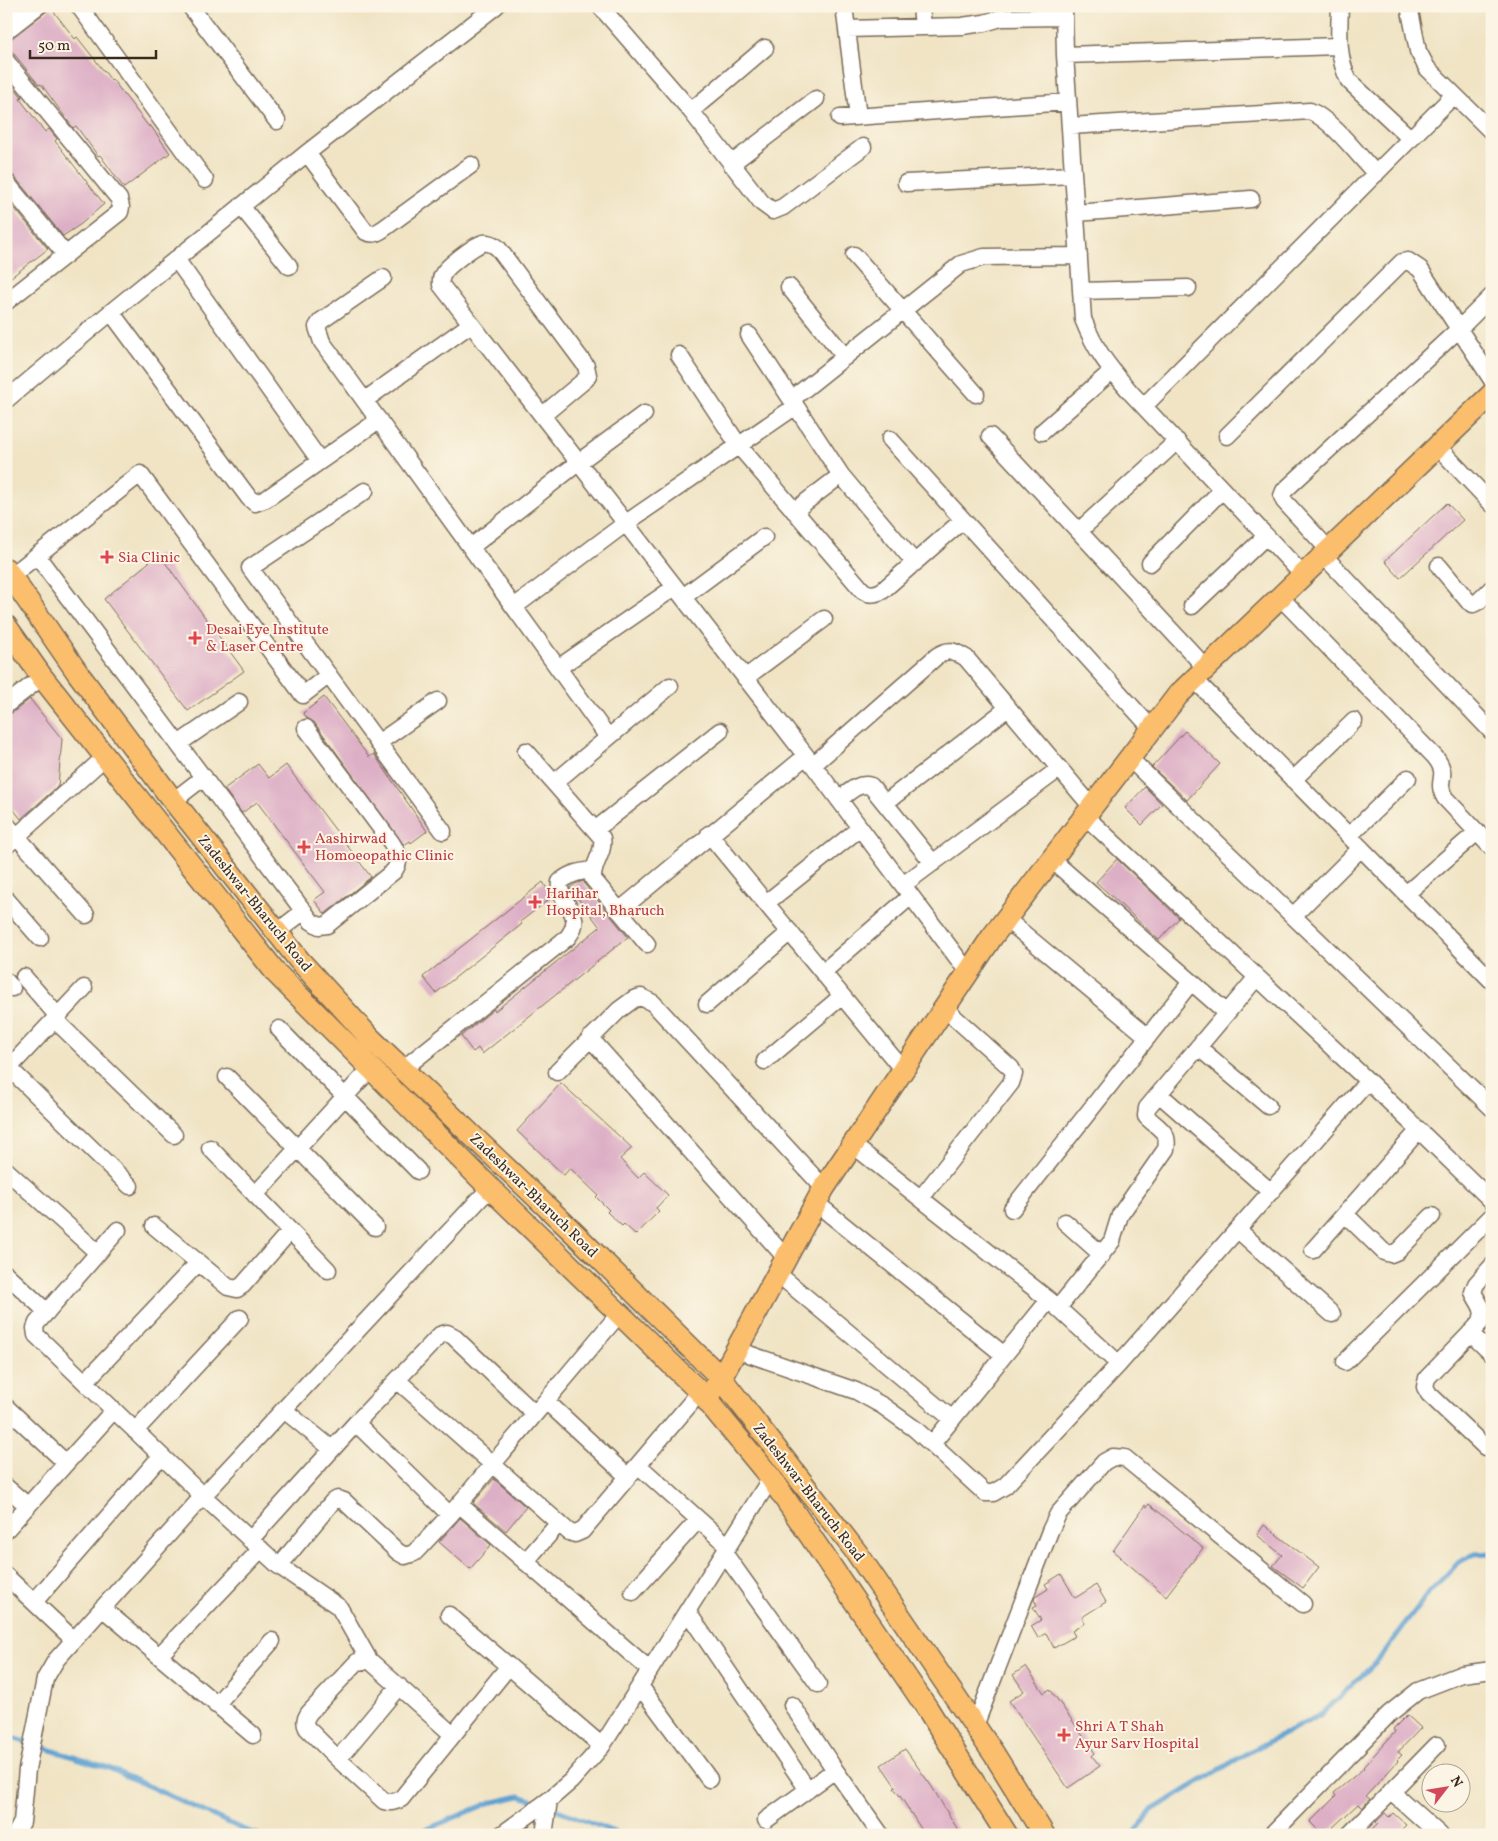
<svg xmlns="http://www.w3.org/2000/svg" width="1498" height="1841" font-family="Vollkorn,serif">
	<rect width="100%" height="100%" fill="#fcf5e5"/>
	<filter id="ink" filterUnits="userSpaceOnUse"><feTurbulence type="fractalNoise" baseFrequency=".02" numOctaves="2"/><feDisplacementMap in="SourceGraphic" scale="10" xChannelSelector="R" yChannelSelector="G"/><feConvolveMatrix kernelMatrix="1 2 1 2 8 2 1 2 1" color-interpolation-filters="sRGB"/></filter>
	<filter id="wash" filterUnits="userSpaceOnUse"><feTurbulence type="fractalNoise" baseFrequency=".0096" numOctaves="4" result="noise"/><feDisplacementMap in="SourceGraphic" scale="20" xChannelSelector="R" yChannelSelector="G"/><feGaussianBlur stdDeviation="1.12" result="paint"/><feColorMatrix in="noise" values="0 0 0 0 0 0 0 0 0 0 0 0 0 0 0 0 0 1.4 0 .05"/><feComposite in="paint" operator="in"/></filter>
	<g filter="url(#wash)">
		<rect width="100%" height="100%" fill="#f0e4c5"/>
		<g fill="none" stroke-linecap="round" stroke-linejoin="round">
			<!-- stream -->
			<path stroke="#5ea1d2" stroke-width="5" d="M6,1736L109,1768L242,1829L260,1835
				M550,1807L622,1835
				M413,1835L489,1803L520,1796L540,1803
				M1133,1835L1152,1810L1249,1752L1322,1714L1379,1659L1430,1591L1459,1562L1475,1554L1492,1553"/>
		</g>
		<g id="blocks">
			<!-- building -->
			<path fill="#ddafc6" d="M51,8L75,39L77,37L111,80L112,79L149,127L150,125L170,153L124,188L100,155L98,156L76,126L73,128L41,84L39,85L6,44V42Z
				M6,77L22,97L20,99L45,132L49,129L57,139L55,141L104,204L81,224L63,236L14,176L6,172Z
				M6,198L48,249L6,281Z
				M1447,503L1463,520L1400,578L1385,561Z
				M159,554L244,671L188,711L104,599Z
				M324,697L369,757L374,754L427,831L411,843L410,841L404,845L314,722L307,718L303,713Z
				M30,699L62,739L58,786L21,819L6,800V715L12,713Z
				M1185,731L1220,764L1187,800L1152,767Z
				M258,764L269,778L286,765L371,877L325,914L314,900L325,892L257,802L242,813L224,789Z
				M1145,787L1162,804L1142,825L1125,808Z
				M1117,859L1179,918L1159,940L1096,882Z
				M584,881L585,885L628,937L482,1054L478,1048L473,1052L461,1036L494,1009L495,1011L600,927L570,888L575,884Z
				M543,882L552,897L520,922L522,924L436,993L423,977Z
				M561,1083L632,1148L620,1159L638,1178L644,1172L668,1195L656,1208L659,1211L636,1235L624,1224L622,1226L607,1212L609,1210L596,1197L598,1195L570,1168L564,1175L517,1131Z
				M494,1479L526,1507L506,1531L473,1503Z
				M1149,1504L1203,1548L1166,1596L1113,1551L1145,1505L1147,1507Z
				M460,1518L491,1545L470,1569L439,1542Z
				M1264,1525L1319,1567L1303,1588L1273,1566L1282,1555L1257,1535Z
				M1061,1574L1075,1598L1096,1585L1106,1602L1082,1617L1085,1623L1072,1631L1075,1636L1054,1648L1046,1633L1038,1638L1031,1626L1041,1620L1033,1607L1037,1605L1034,1600L1035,1597L1048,1589L1045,1584Z
				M1026,1666L1044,1693L1050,1689L1095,1753L1092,1756L1100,1766L1068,1788L1009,1701L1024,1691L1013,1675Z
				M1407,1715L1421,1728L1398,1752L1402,1755L1397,1760L1398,1761L1366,1796L1370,1799L1362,1808L1358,1804L1330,1830L1328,1829L1323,1835L1310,1822L1336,1796L1334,1793L1364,1768L1363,1767L1395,1732L1393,1729Z
				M905,1749L932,1787L961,1835H925L902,1799L894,1788L896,1787L881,1765Z
				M1385,1813L1389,1817L1393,1813L1406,1825L1396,1835H1367L1378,1824L1376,1822Z"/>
		</g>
	</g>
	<g filter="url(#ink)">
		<use href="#blocks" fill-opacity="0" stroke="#7a6b58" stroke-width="1"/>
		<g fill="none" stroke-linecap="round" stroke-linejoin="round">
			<defs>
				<path id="minor" d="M9,6L20,20
					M79,6L205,180
					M190,6L277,121
					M600,6L691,111L762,203L773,211L783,207L863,147
					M844,6L858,117
					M921,6L923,27
					M1064,6L1065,55L1083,319C1096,352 1109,367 1132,394L1303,575
					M1340,6C1339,33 1337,57 1349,81L1411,139
					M1409,6L1418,51L1427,68L1492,132
					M847,29L962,26L984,23L1001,18L1064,17
					M6,31L38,6
					M1065,55L1338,46
					M6,61L119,199L121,207L120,212L6,302
					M691,111L765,48
					M840,118L1068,102
					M1070,126L1310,111C1332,120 1359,156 1376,174
					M307,153L366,232C373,235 377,233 383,229L471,165
					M731,164L816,99
					M6,182L66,255
					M906,183L1073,175
					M241,206L289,266
					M1076,213L1251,199
					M854,255L976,394
					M176,259L320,461
					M383,278L321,321L317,327L322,342L608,737
					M789,287L845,357
					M1081,291L1188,288
					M111,312L249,498L255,503L266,499L379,420
					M749,335L841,475L915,563
					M679,355L739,446L863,591C870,595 875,594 882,591L963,520
					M792,399L961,264L984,257L1079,256
					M6,400L111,312L307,153L496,6
					M365,400L471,324
					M1144,406L1454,95
					M543,415L586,379L588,375L586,366L498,248C493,244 489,242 483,243C475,245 447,266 443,274C440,278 441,280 441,285L813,765L968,972
					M1042,432L1112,371
					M990,436L1206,668
					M1227,436L1402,262L1408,261L1420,269L1492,380
					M890,439L1152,729
					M1438,447L1492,504
					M365,491L250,568L443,831
					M794,511L841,475
					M1079,531L1177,441
					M471,547L579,462L644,414
					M1329,550L1284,501L1282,496L1284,491L1459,329L1492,296
					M37,556L311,921L319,926L327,925L394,871C402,859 398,853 391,842L306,728
					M1324,556L1492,732
					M1150,563L1222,490
					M1439,566L1468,601L1473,604L1479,601L1492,588
					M11,576L140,474L303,695L329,675
					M683,597L764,537
					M1280,597L1435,757C1451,777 1434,779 1445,798L1492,848
					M1192,606L1266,536
					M514,607L626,523L796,406
					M558,668L675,587
					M745,678L824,619
					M1194,679L1492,981
					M6,705L42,677
					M378,743L438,701
					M178,744L239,702
					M526,751L602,838C605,853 592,863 593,879L647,944
					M1129,758L1492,1108
					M813,765L937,656C950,648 954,651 966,658L1092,807
					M1293,780L1354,721
					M554,783L670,686
					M839,800C849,792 858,782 871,786L933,863
					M173,801L204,777
					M885,803L1008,708
					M1085,816L1368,1081L1492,1201
					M6,824L86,915
					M595,830L720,731
					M709,834L903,1070
					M1349,836L1408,778
					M6,846L104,758
					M1051,859L1227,1013
					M903,885L1059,769
					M1406,894L1477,832
					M6,899L40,938
					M766,903L860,828
					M619,911L806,756
					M1293,916L1361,848
					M1006,919L1148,1037
					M277,932L304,911
					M823,972L911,896
					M24,977L56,1014L55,1020L174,1135
					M6,981L12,988
					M707,1004L790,932
					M279,1029L418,1171
					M590,1038L786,1258
					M1198,1047L1268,1106
					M765,1061L842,996
					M9,1068L130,1186
					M403,1069L568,937C587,912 557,905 560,882C570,873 579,872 592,870
					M6,1071L84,988
					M557,1072L619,1010L634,999L641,997L653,1003L824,1188
					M227,1077L375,1227
					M1159,1094L1271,1192
					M853,1145L1049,1300L1119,1364
					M210,1148L328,1270
					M6,1170L98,1253
					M255,1195L371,1068
					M921,1198L1011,1083L1014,1074L1011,1068L944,1008
					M816,1203L1004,1355
					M1012,1209L1191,982
					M1345,1214L1384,1252L1391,1254L1398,1251L1432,1216
					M1065,1222L1102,1255
					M154,1226L228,1287L237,1289L243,1285L290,1231
					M118,1230L37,1323L35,1328L36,1335L203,1496L279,1566L339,1607L369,1660
					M1238,1230L1332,1314
					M1313,1250L1419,1130
					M6,1274L47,1312
					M778,1274L952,1419
					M1058,1308L1112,1241L1120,1215L1166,1149C1170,1131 1157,1128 1146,1116L1147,1108L1257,977
					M1470,1333L1492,1354
					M737,1350L856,1391L883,1406L915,1429L985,1493H993L1005,1486L1119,1364L1368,1081
					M1345,1362L1492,1216
					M397,1380L569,1532L575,1534L582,1531L700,1392
					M85,1382L198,1263
					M546,1401L628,1477
					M6,1407L66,1463
					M284,1410L332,1449
					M356,1423L450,1515
					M135,1431L240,1318
					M932,1444L1049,1300
					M1485,1447L1429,1394L1425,1387L1427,1378L1480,1323C1487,1309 1478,1304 1473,1292L1476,1284L1492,1266
					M638,1465L728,1546
					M6,1487L28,1506
					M459,1504L650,1670
					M6,1530L114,1410
					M250,1540L356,1423L440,1335L447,1333L453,1336L535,1414
					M724,1553L818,1684
					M525,1562L559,1523
					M279,1566L333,1501L338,1499L344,1501L398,1552L405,1556L414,1553L419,1548L450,1515L619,1314
					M6,1576L74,1640
					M633,1592L698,1520
					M34,1602L161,1456
					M102,1608L253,1735
					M687,1611L808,1790
					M449,1615L602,1746
					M159,1656L261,1549
					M640,1686L709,1779
					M216,1705L272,1641
					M792,1705L835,1770L881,1835
					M975,1726L1050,1531L1058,1514L1104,1462L1113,1457L1125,1458L1303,1604
					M453,1735L369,1660L357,1662L309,1713C305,1719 304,1722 307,1728L338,1759L384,1801C391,1803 394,1802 401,1799L509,1666
					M338,1759L399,1686
					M1391,1791L1440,1835
					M766,1820L835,1770
					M15,1835L22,1822L27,1769L45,1679L56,1660L203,1496L490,1188
					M501,1835L549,1800L571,1781L602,1746L771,1478
					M544,1835L549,1800
					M1271,1835L1389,1714L1418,1691L1462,1674L1492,1670
					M1349,1835L1437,1745"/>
				<path id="major" d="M6,569L77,672L168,794L299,960L371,1039L572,1231L721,1378L857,1553L994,1754L1044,1835
					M6,626L42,677L277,974L490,1188L700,1392L771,1478L927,1708L1007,1835
					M713,1390L721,1378L824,1188L992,937L1178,695L1492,394"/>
			</defs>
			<!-- minor casing -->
			<use href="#minor" stroke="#7a6b58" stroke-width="19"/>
			<!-- major casing -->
			<use href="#major" stroke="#7a6b58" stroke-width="24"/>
			<!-- minor -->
			<use href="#minor" stroke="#fff" stroke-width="16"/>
			<!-- major -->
			<use href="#major" stroke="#fabe6d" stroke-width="21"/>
		</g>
	</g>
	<!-- markers -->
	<g fill="#e0444e" stroke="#fcf5e5" stroke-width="2">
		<path d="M104.5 549.5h5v5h5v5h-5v5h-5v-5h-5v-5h5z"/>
		<path d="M192.5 630.5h5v5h5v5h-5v5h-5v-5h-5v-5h5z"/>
		<path d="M301.5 839.5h5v5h5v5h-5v5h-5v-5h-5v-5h5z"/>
		<path d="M532.5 894.5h5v5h5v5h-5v5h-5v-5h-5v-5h5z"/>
		<path d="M1061.5 1727.5h5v5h5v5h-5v5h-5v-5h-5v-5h5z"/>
	</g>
	<g text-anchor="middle" stroke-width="4" stroke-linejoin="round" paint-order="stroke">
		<!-- health labels -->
		<g font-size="15" fill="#be3a42" stroke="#fcf5e5" text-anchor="start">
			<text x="118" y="562">Sia Clinic</text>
			<text x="206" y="634">Desai Eye Institute<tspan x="206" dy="17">&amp; Laser Centre</tspan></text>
			<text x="315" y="843">Aashirwad<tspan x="315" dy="17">Homoeopathic Clinic</tspan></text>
			<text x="546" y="898">Harihar<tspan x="546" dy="17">Hospital, Bharuch</tspan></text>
			<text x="1075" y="1731">Shri A T Shah<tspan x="1075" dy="17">Ayur Sarv Hospital</tspan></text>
		</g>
		<!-- street labels -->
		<g font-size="15" fill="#3b2a1e" stroke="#fcf5e5">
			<text transform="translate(255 903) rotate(51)" y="5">Zadeshwar-Bharuch Road</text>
			<text transform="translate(534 1195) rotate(44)" y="5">Zadeshwar-Bharuch Road</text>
			<text transform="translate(809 1492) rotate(52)" y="5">Zadeshwar-Bharuch Road</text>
		</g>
	</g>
	<!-- margin -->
	<rect width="1498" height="1841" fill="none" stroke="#fcf5e5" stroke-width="25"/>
	<!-- north arrow -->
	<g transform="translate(1446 1788) rotate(59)"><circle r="24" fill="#fcf5e5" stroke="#afa495"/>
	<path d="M0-4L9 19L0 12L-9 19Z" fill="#d1495b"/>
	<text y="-8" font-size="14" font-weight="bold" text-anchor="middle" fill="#3b2a1e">N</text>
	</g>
	<!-- scale -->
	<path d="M30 50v8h126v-8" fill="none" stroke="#3b2a1e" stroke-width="2.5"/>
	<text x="38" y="50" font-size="15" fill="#3b2a1e" stroke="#fcf5e5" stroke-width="4" paint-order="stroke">50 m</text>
</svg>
